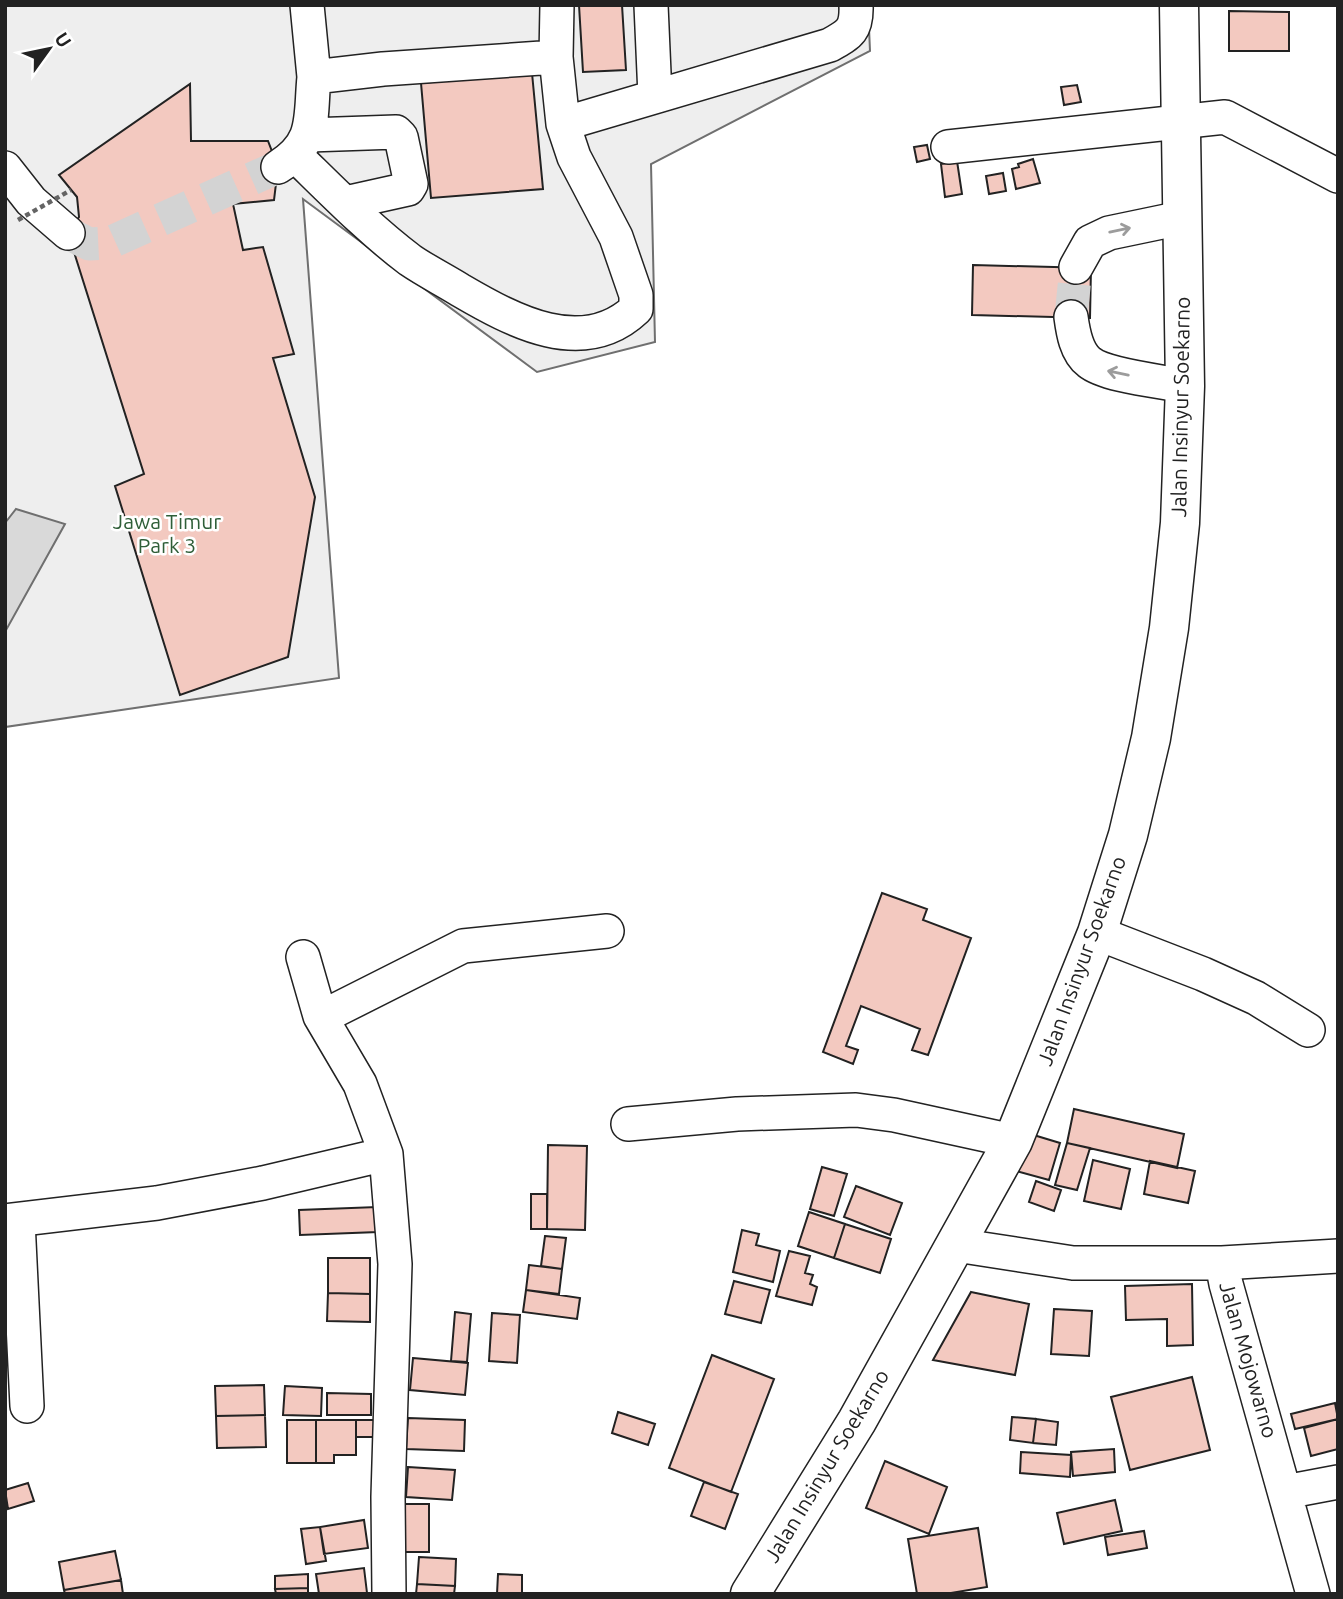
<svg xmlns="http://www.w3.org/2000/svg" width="1343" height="1599" font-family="Ubuntu,sans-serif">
	<rect width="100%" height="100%" fill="#fff"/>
	<!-- green -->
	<path fill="#eee" stroke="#6f6f6f" stroke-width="2" d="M5,5H868L870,51L651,164L655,342L537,372L303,199L339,678L5,727Z"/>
	<!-- water -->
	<path fill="#d9d9d9" stroke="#6f6f6f" stroke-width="2" d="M16,509L65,524L5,632V523Z"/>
	<!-- building -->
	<path fill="#f3c9c0" stroke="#222" stroke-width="2" d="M579,5H622L626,70L583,72Z
		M1229,11L1289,12V51H1229Z
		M532,73L543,189L431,198L421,83Z
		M190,84L191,141H268L278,167L274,200L233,204L243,250L263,247L294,354L273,358L315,497L288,657L180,695L115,486L144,474L68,233L79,217L77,197L59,175Z
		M1077,85L1081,102L1064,105L1061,87Z
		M927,145L930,159L917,162L914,147Z
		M1033,159L1040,183L1016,189L1012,169L1019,167L1018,164Z
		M957,161L962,194L945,197L941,164Z
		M1003,173L1006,191L989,194L986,176Z
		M973,265L1091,268L1090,318L972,315Z
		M882,893L927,909L923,920L971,938L928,1055L912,1050L920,1029L861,1006L846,1046L858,1050L853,1064L823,1052Z
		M1074,1109L1184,1134L1177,1168L1067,1143Z
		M1027,1133L1060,1143L1049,1180L1016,1171Z
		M1067,1143L1090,1148L1077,1190L1055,1185Z
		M548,1145L587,1146L585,1230L547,1229Z
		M1093,1160L1130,1169L1121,1209L1084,1201Z
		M1150,1161L1195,1171L1188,1203L1144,1194Z
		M822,1167L847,1174L834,1216L810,1209Z
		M1036,1181L1061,1190L1054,1211L1029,1202Z
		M856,1186L902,1203L890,1235L844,1217Z
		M531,1194H547V1229H531Z
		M377,1207L378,1232L300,1235L299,1210Z
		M809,1212L845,1224L834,1258L798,1246Z
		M845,1224L891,1239L880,1273L834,1258Z
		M742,1230L759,1234L756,1245L780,1251L773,1282L733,1272Z
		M545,1236L566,1238L562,1269L541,1266Z
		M789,1251L810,1256L805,1273L813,1275L810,1284L817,1287L812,1305L776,1296Z
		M328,1258H370V1294L328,1293Z
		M529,1265L562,1269L559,1294L526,1290Z
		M734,1281L770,1290L761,1323L725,1314Z
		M1192,1284L1193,1345L1167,1346V1319L1126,1320L1125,1286Z
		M526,1290L580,1298L577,1319L523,1312Z
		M971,1292L1029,1304L1015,1375L933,1360Z
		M328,1293L370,1294V1322L327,1321Z
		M1054,1309L1092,1311L1089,1356L1051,1354Z
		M455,1312L471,1314L467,1362L451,1361Z
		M492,1313L520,1315L517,1363L489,1361Z
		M712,1355L774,1379L731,1492L669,1468Z
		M413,1358L468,1363L465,1395L410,1390Z
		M1192,1377L1210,1450L1130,1470L1111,1397Z
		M264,1385L265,1415L216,1416L215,1386Z
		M285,1386L322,1388L321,1416L283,1415Z
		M327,1393L371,1394V1415H327Z
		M1335,1403L1338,1419L1295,1429L1291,1414Z
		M618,1412L655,1424L648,1445L612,1433Z
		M265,1415L266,1447L217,1448L216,1416Z
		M1012,1417L1036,1419L1033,1443L1010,1440Z
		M408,1418L465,1420L464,1451L406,1449Z
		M1036,1419L1058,1422L1056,1445L1033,1443Z
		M1338,1419V1449L1311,1456L1304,1428Z
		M287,1420H316V1463H287Z
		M316,1420H356V1455H334V1463H316Z
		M356,1420H382V1437H356Z
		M1114,1449L1115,1472L1073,1476L1071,1452Z
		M1021,1452L1071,1455L1070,1477L1020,1473Z
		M885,1461L947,1487L929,1534L866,1508Z
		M408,1467L455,1470L452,1500L406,1497Z
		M704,1482L738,1494L725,1529L691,1516Z
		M28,1483L34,1501L8,1509L5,1490Z
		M1115,1500L1122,1531L1064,1544L1057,1513Z
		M404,1504H429V1552H403Z
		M364,1520L368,1548L324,1554L320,1527Z
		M320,1527L326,1561L306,1564L301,1529Z
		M978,1528L987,1587L945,1594H917L908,1539Z
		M1144,1531L1147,1548L1108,1555L1105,1537Z
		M115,1551L121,1580L64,1590L59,1562Z
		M419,1557L456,1559L455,1586L417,1584Z
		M364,1568L367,1593L319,1594L316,1574Z
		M308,1574V1588L275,1589V1576Z
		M498,1574L522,1575V1594H497Z
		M121,1580L123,1594H65L64,1590Z
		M417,1584L455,1586L454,1594H416Z
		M308,1588V1594H276L275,1589Z"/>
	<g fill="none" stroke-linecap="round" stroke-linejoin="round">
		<!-- minor-tunnel -->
		<path stroke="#d3d3d3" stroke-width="33" stroke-dasharray="33 17" stroke-linecap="butt" d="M68,233L89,244L109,243L278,167
			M1071,317L1076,267"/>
		<defs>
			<path id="minor" d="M307,5L314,77
				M651,5L655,96
				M563,124L830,45C850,34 857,30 856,5
				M309,135L396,132L401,137L411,184L408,189L345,203
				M948,147L1225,117L1338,176
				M296,156C333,192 369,229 410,260C426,271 444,280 460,290C513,321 583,359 636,309V295L616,237L574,157L563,124L556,57
				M278,167C317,143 310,118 314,77L383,69L556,57L557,5
				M5,168L31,201L68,233
				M1076,267L1090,242L1109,233L1181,218
				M1071,317C1073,332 1076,352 1089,362C1106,376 1161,381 1185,386
				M1097,933L1203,974L1256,998L1308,1030
				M303,957L320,1016L360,1084L386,1154L395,1264L388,1497L389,1594
				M320,1016L336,1010L463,946L607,931
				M628,1124L737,1114L856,1110L894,1115L1013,1141
				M5,1221L157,1203L263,1183L386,1154
				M18,1221L27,1406
				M956,1245L1073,1263H1222L1226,1284L1313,1594
				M1222,1263L1338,1256
				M1285,1492L1338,1482"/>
			<path id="major" d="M750,1594L857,1421L1013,1141L1097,933L1128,835L1151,738L1169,628L1180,523L1185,386L1179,5"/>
		</defs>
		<!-- minor casing -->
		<use href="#minor" stroke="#222" stroke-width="36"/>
		<!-- major casing -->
		<use href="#major" stroke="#222" stroke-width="41"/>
		<!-- minor -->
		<use href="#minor" stroke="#fff" stroke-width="33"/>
		<!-- major -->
		<use href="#major" stroke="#fff" stroke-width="38"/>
		<!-- path-bridge -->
		<path stroke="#646464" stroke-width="4.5" stroke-dasharray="5 3.5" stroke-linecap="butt" d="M18,220L71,190"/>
	</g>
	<!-- one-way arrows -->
	<defs><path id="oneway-shaft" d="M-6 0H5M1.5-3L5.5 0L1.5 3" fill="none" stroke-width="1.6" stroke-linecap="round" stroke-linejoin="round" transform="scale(1.75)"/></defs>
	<g stroke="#9c9c9c">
		<use href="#oneway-shaft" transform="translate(1120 230) rotate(-12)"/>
		<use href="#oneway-shaft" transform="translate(1118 373) rotate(-168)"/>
	</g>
	<g text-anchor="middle" stroke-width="5" stroke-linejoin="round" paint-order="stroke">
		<!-- street labels -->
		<g font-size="21" fill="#222" stroke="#fff">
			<text transform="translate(1181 407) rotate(-89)" y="7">Jalan Insinyur Soekarno</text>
			<text transform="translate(1082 961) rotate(-70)" y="7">Jalan Insinyur Soekarno</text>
			<text transform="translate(1248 1360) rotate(74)" y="7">Jalan Mojowarno</text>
			<text transform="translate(827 1466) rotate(-59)" y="7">Jalan Insinyur Soekarno</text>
		</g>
		<!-- park labels -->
		<g font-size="21" fill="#2f5e38" stroke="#fff">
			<text x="167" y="529">Jawa Timur<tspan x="167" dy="24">Park 3</tspan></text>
		</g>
	</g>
	<!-- border -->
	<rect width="1343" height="1599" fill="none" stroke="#222222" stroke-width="14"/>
	<!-- north arrow -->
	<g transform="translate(49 49) rotate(57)" stroke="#ffffff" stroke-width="5" paint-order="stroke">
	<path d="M0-5L12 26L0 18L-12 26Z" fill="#222222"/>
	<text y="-10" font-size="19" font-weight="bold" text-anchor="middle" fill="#222222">U</text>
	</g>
</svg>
